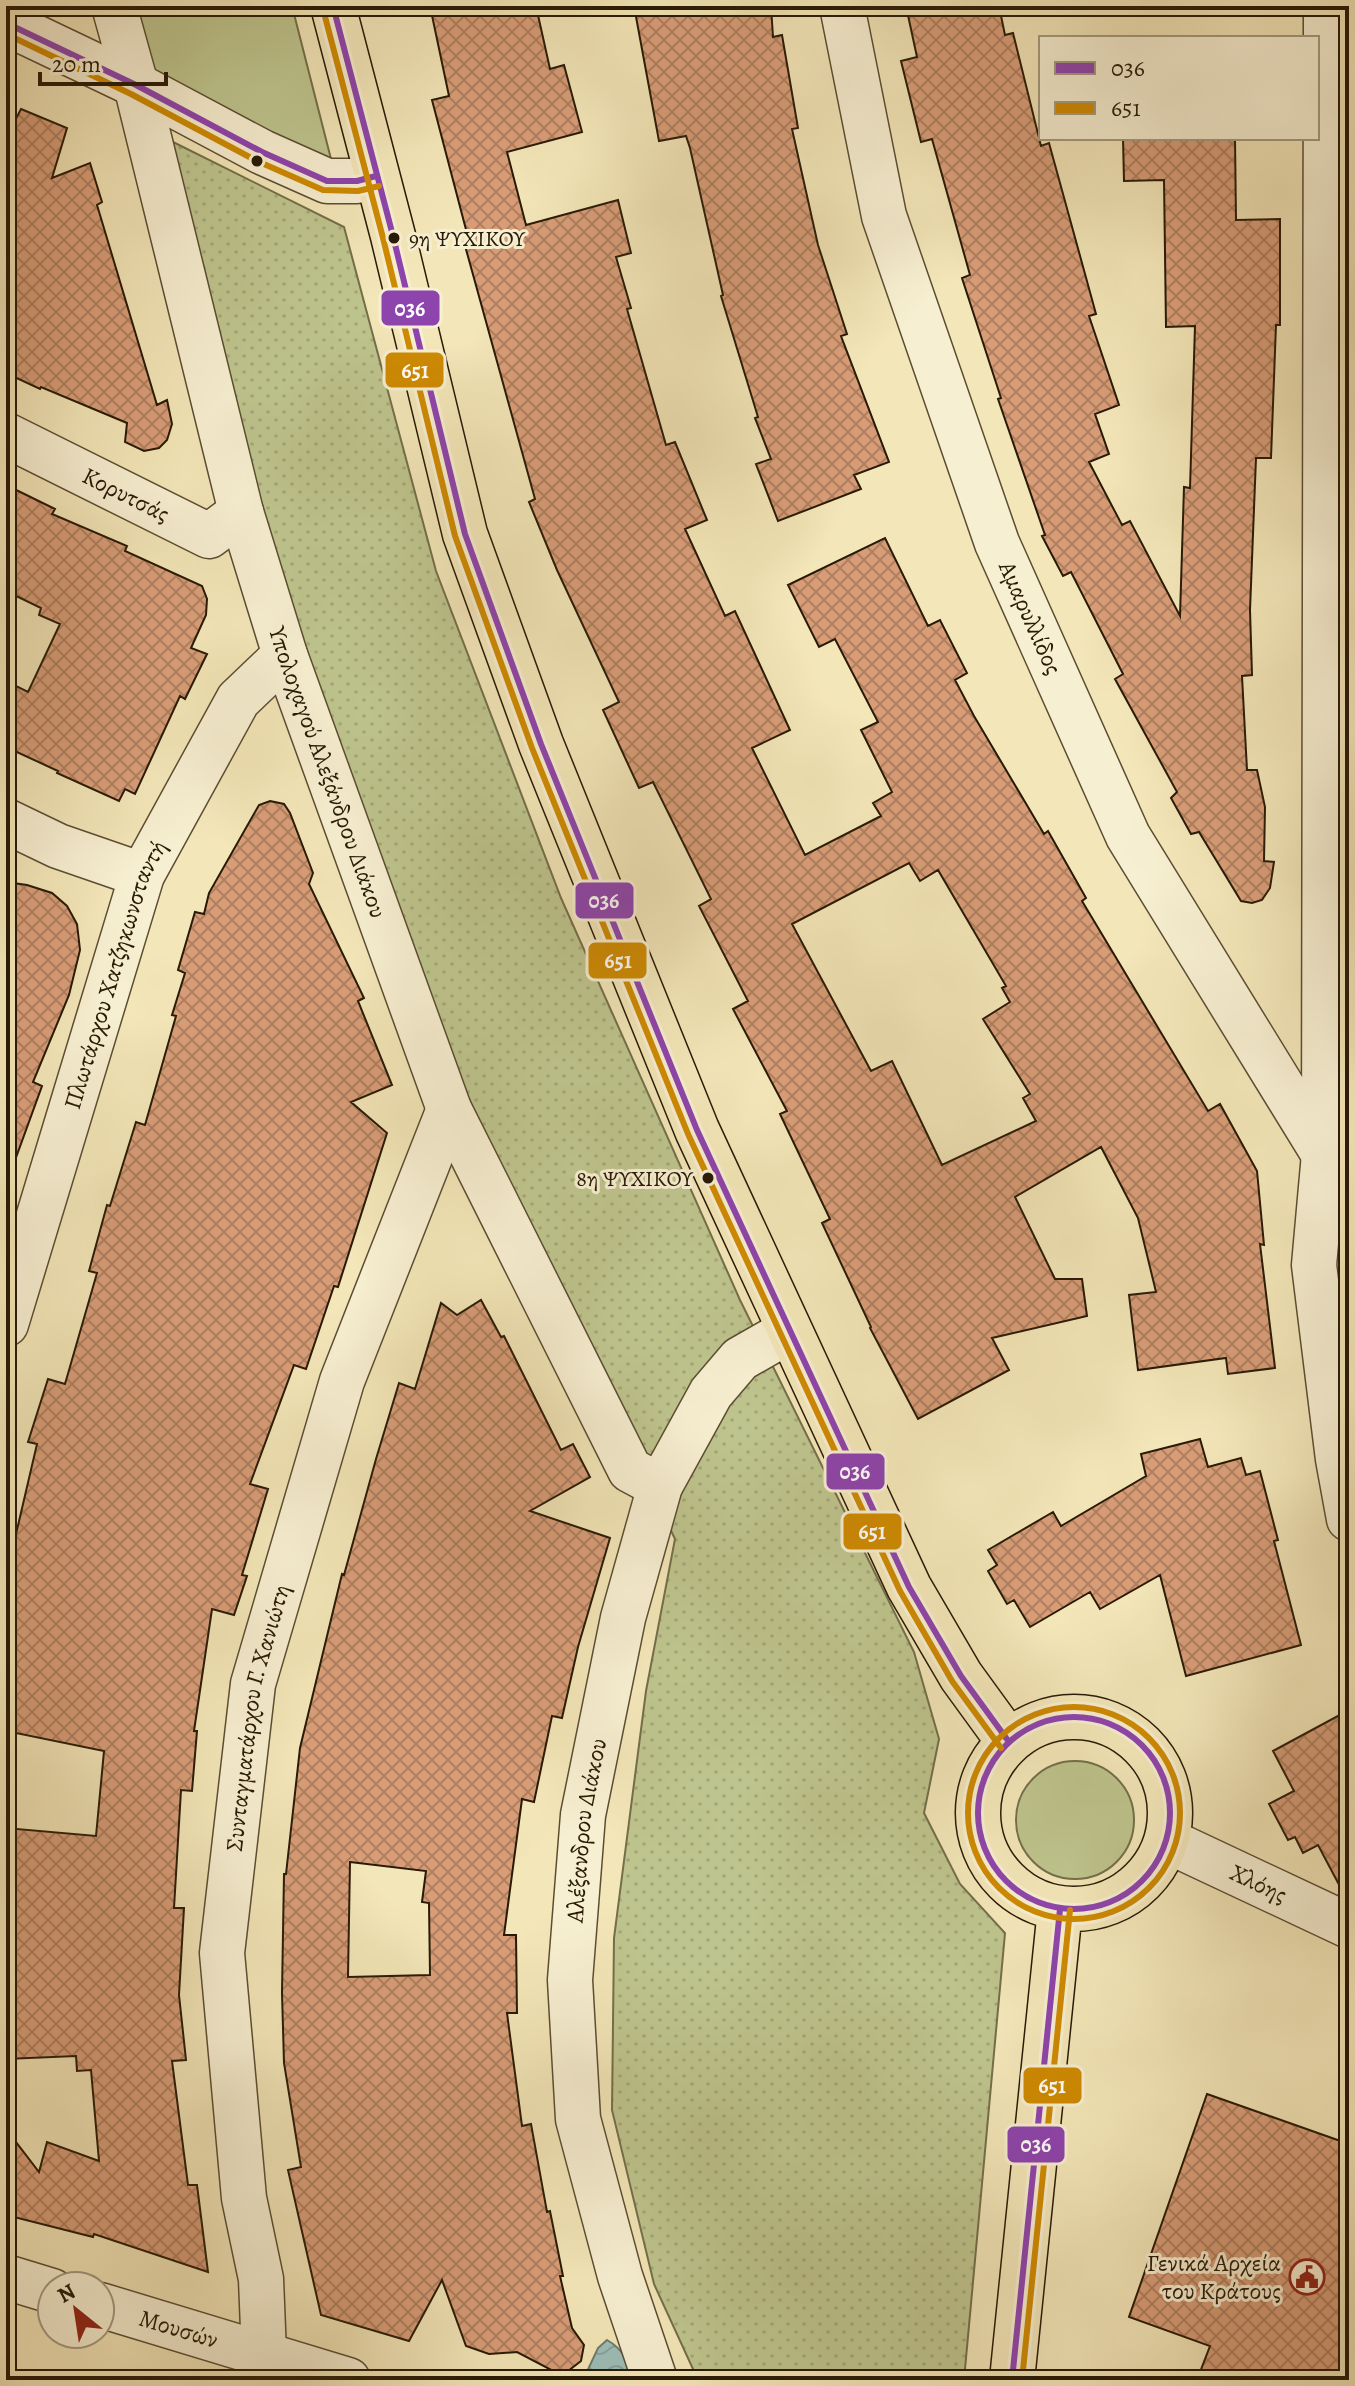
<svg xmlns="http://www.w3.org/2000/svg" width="1355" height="2386" font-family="Alegreya,serif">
	<defs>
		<pattern id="park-dots" width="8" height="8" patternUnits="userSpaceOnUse" patternTransform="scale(2)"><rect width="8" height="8" fill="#bec48d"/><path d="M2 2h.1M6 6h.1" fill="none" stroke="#a3a878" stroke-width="1.8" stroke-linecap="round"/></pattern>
		<pattern id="water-waves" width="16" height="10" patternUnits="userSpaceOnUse" patternTransform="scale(2)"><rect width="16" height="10" fill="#9dbeb7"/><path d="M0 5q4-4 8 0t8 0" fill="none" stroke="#87a39c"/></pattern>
		<pattern id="building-cross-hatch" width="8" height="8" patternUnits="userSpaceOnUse" patternTransform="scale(2)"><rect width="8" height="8" fill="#d89d77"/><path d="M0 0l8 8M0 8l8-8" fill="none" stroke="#af7f60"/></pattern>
	</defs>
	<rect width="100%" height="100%" fill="#f3e6b8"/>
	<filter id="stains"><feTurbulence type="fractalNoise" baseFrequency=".0025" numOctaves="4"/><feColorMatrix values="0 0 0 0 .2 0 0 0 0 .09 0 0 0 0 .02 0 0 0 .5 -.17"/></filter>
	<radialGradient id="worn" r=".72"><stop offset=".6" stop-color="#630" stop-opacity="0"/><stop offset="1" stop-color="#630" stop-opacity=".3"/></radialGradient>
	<!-- grass -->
	<path fill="#bec48d" stroke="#736f4a" stroke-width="2" d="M132,6H292L331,159L150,78Z
		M1016 1820a59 59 0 1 1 118 0a59 59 0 1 1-118 0Z"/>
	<!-- park -->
	<path fill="url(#park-dots)" stroke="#736f4a" stroke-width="2" d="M169,140L344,227L436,571L561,898L740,1300L914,1652L939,1739L924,1813L960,1884L1005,1933L964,2380H698L654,2284L612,2110L614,1938L646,1691L675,1539L462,1090L303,640L232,416Z"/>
	<!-- water -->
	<path fill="url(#water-waves)" stroke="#6e7c70" stroke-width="2" d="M607,2340C623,2349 630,2362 629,2380H583L598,2348Z"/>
	<!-- building -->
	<path fill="url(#building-cross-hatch)" stroke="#281a06" stroke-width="2" fill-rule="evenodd" d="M430,6H536L550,69L564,65L582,132L507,152L526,225L618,200L631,253L616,257L631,308L627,309L666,445L675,442L707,520L685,529L725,616L735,611L790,730L752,748L805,855L881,816L873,803L892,792L861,730L878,722L835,639L819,647L788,585L885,538L928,626L940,620L967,673L955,680L974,716L1044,834L1048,831L1086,898L1082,901L1208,1111L1220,1104L1257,1171L1264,1245L1260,1244L1275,1368L1228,1374L1226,1358L1138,1370L1129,1295L1156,1292L1138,1218L1101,1147L1015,1197L1055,1279H1082L1087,1316L992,1338L1009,1370L918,1419L870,1328L871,1327L822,1223L830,1219L780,1114L787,1111L733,1009L748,1001L699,906L711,899L653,782L639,788L603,710L619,702L557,570L529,502L535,499L464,242L469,241L432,100L449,96ZM909,863L920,881L938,870L1006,986L1002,988L1010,1002L983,1019L1030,1094L1023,1098L1036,1121L942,1165L892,1061L871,1071L792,924Z
		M634,6H771L773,37L782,35L798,128L792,129L818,245L847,334L841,336L889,462L854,475L861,489L778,521L756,464L771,459L755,418L758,417L721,296L723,295L690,148L686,136L659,141Z
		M906,6H999L1005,35L1013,33L1041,146L1049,143L1096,314L1089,316L1119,405L1095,414L1109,454L1089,462L1122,525L1130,521L1180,616L1184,487L1190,488L1195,326L1166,327L1164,180L1124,181L1123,138H1235L1236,220L1280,219V325H1276L1271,458H1256L1250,610L1252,675L1242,676L1247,770H1257L1265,807L1264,861L1274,862L1270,888L1262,900L1252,903L1241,901L1199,832L1191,834L1171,798L1177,792L1115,679L1123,674L1071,572L1063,576L1042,536L1045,535L998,399L1001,398L962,278L970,275L932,139L921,142L901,61L917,57Z
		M21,109L67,128L52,178L90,163L102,202L97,205L157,405L167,400L172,424L167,440L159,448L144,451L125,442L127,423L41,387L40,389L6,373V138Z
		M6,485L55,509L52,514L127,546L125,551L202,586L207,599L206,615L191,648L207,654L185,699L180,696L135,794L125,789L119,801L57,773L58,771L6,747V681L28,692L60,624L39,615L41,608L6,591Z
		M270,801L284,804L290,813L313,873L309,884L364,998L358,1001L392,1085L351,1102L387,1133L338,1287L334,1286L306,1369L294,1365L250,1484L268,1489L242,1575L247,1576L234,1615L212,1609L194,1731H197L192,1791L181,1790L174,1908H184L179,1995L186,2060L172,2061L188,2185H197L208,2272L94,2234L93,2237L6,2215V2129L39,2172L47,2142L99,2161L91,2070L77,2071L76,2056L6,2059V1828L96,1836L104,1751L6,1731V1577L37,1444L28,1442L48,1379L65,1384L97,1273L89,1271L107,1205L110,1206L136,1122L145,1125L176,1016L172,1015L185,973L178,970L195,912L204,914L209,893L259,805Z
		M6,882L27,885L52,893L67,906L77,924L80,950L69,995L33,1082L42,1086L10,1174L6,1173Z
		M481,1300L501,1337L504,1336L561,1450L573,1444L590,1477L530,1511L610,1538L578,1647L562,1718L552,1716L534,1802L522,1799L504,1935H516L517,2013H507L522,2126L531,2124L547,2212L550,2211L563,2276H560L572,2328L584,2345L581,2361L568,2371L557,2373L517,2352L489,2354L466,2346L442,2280L409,2341L321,2315L288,2170L301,2167L284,2063L282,1993L284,1874H286L300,1748L342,1574L344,1575L376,1459L399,1383L415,1389L441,1303L457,1315ZM350,1862L426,1871L422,1902L429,1903L430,1975L348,1977Z
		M1200,1439L1208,1467L1241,1458L1246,1475L1260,1471L1278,1540L1274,1541L1301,1645L1186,1676L1160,1575L1100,1609L1090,1592L1030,1627L1014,1600L1007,1604L988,1571L997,1565L988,1550L1053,1512L1061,1526L1146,1476L1141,1454Z
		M1349,1710V1898L1345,1896L1318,1845L1303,1853L1295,1837L1288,1840L1269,1804L1294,1791L1273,1751Z
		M1207,2094L1349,2144V2380H1197L1210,2346L1129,2317Z"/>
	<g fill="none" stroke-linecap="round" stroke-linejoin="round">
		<defs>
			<g id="minor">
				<path id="s1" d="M114,6L136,85L241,512L285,655L449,1109L630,1470L660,1486"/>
				<path id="s2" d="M842,6L884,216L997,543L1128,836L1323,1153"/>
				<path d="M1326,6L1324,1154L1314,1265L1338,1459L1349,1519"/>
				<path d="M6,23L136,85L262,152L327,181H357L376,176"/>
				<path id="s3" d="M6,435L209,536L241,512"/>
				<path d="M6,821L58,846L142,875"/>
				<path id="s4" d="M6,1324L142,875L238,700L285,655"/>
				<path id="s5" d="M1168,1841L1349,1926"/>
				<path d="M6,2277L52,2291"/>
				<path id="s6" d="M100,2305L348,2380"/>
				<path id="s7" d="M264,2354L261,2279L244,2198L222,1953L253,1684L342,1381L449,1109"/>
				<path id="s8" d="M655,2380L620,2276L578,2119L570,1980L583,1815L623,1618L660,1486L711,1393L740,1359L789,1331"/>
			</g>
			<path id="major" d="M333,6L393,236L465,534L541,744L697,1130L909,1587L961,1676L1009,1742
				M978 1813a96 96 0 1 1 192 0a96 96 0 1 1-192 0Z
				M1012,2380L1060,1909"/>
		</defs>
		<!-- minor casing -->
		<use href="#minor" stroke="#5b4d32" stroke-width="47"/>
		<!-- major casing -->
		<use href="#major" stroke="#281a06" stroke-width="47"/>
		<!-- minor -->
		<use href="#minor" stroke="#f7efd1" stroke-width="44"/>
		<!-- major -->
		<use href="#major" stroke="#f3e6b8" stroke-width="44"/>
		<defs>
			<path id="bus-1" d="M333,6L393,236L465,534L541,744L697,1130L909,1587L961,1676L1009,1742
				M6,23L136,85L262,152L327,181H357L376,176
				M978 1813a96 96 0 1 1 192 0a96 96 0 1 1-192 0Z
				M1012,2380L1060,1909"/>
			<path id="bus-2" d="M323,9L383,238L455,536L532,748L688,1134L900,1591L952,1681L1001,1748
				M6,34L131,94L257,161L323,190L358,191L379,186
				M968 1813a106 106 0 1 1 212 0a106 106 0 1 1-212 0Z
				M1022,2380L1070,1910"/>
		</defs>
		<!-- bus-1 casing -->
		<use href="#bus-1" stroke="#f7efd1" stroke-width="12"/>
		<!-- bus-2 casing -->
		<use href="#bus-2" stroke="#f7efd1" stroke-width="12"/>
		<!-- bus-1 -->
		<use href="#bus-1" stroke="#8e44ad" stroke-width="6"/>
		<!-- bus-2 -->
		<use href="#bus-2" stroke="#ce8a01" stroke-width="6"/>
	</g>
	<!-- icons -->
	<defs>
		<symbol id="civic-ring" viewBox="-11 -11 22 22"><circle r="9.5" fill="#f7efd1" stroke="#8f2418" stroke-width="1.5"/><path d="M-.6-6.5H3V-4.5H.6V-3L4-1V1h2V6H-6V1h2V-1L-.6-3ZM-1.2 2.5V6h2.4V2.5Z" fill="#8f2418"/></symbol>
	</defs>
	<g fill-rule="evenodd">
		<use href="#civic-ring" x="1287" y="2257" width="40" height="40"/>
	</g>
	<!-- markers -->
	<g fill="#281a06" stroke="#f7efd1" stroke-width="3">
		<circle cx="257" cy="161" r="7"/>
		<circle cx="394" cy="238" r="7"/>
		<circle cx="708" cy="1178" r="7"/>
	</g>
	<g text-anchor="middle" stroke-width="6" stroke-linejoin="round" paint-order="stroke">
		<!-- bus labels -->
		<g font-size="22" fill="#281a06" stroke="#f7efd1" text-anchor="start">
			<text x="409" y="246">9η ΨΥΧΙΚΟΥ</text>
			<text x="693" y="1186" text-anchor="end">8η ΨΥΧΙΚΟΥ</text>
		</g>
		<!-- street labels -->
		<g font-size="24" fill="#281a06" stroke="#f7efd1">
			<text dy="8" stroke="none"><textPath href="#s3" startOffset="134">Κορυτσάς</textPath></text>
			<text dy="8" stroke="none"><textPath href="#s2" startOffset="642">Αμαρυλλίδος</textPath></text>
			<text dy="8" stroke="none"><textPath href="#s1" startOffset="796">Υπολοχαγού Αλεξάνδρου Διάκου</textPath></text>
			<text dy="8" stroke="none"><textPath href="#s4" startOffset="366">Πλωτάρχου Χατζηκωνσταντή</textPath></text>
			<text dy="8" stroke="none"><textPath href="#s7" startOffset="642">Συνταγματάρχου Γ. Χανιώτη</textPath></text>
			<text dy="8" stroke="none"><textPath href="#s8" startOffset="562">Αλέξανδρου Διάκου</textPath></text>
			<text dy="8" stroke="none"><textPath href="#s5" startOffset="100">Χλόης</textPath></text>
			<text dy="8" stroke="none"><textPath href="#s6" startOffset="82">Μουσών</textPath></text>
		</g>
		<!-- poi labels -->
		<g font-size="24" fill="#281a06" stroke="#f7efd1" text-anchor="end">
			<text x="1281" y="2271">Γενικά Αρχεία<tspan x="1281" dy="28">του Κράτους</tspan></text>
		</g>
	</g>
	<g stroke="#f7efd1" stroke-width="3">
		<rect x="380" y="289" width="61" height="38" rx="8" fill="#8e44ad"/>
		<rect x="384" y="351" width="61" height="38" rx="8" fill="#ce8a01"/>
		<rect x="574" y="881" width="61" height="39" rx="8" fill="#8e44ad"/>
		<rect x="587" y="941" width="61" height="39" rx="8" fill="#ce8a01"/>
		<rect x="825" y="1452" width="61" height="39" rx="8" fill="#8e44ad"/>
		<rect x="842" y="1512" width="61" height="39" rx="8" fill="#ce8a01"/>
		<rect x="1022" y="2066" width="61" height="39" rx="8" fill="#ce8a01"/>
		<rect x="1006" y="2125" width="60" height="39" rx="8" fill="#8e44ad"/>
	</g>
	<g font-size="22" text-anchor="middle" font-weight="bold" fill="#fff">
		<text x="410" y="316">036</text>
		<text x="415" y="378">651</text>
		<text x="604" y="908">036</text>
		<text x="618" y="968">651</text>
		<text x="855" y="1479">036</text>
		<text x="872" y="1539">651</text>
		<text x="1052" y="2093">651</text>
		<text x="1036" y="2152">036</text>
	</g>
	<!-- margin -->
	<rect width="1355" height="2386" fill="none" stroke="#f3e6b8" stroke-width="32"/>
	<rect x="8" y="8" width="1339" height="2370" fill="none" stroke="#281a06" stroke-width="4"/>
	<rect x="16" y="16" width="1323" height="2354" fill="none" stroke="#281a06" stroke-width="2"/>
	<!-- legend -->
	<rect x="1039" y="36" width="280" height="104" fill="#f7efd1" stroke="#a49a80" stroke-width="2"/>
	<rect x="1055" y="62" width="40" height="12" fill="#8e44ad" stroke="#a49a80" stroke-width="2"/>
	<text x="1111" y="76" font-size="24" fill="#281a06">036</text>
	<rect x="1055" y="102" width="40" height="12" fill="#ce8a01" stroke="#a49a80" stroke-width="2"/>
	<text x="1111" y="116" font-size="24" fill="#281a06">651</text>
	<!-- north arrow -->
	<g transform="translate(76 2310) rotate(330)"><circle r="38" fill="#f7efd1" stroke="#a49a80" stroke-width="2"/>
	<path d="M0-6L14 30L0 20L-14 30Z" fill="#8f2418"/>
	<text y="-12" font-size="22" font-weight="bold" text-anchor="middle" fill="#281a06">N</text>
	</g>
	<!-- scale -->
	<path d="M40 72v12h126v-12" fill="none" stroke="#281a06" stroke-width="4"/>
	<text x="52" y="72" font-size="24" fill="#281a06" stroke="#f7efd1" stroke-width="6" paint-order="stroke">20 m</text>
	<rect width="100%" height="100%" filter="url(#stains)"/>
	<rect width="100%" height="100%" fill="url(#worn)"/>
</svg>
